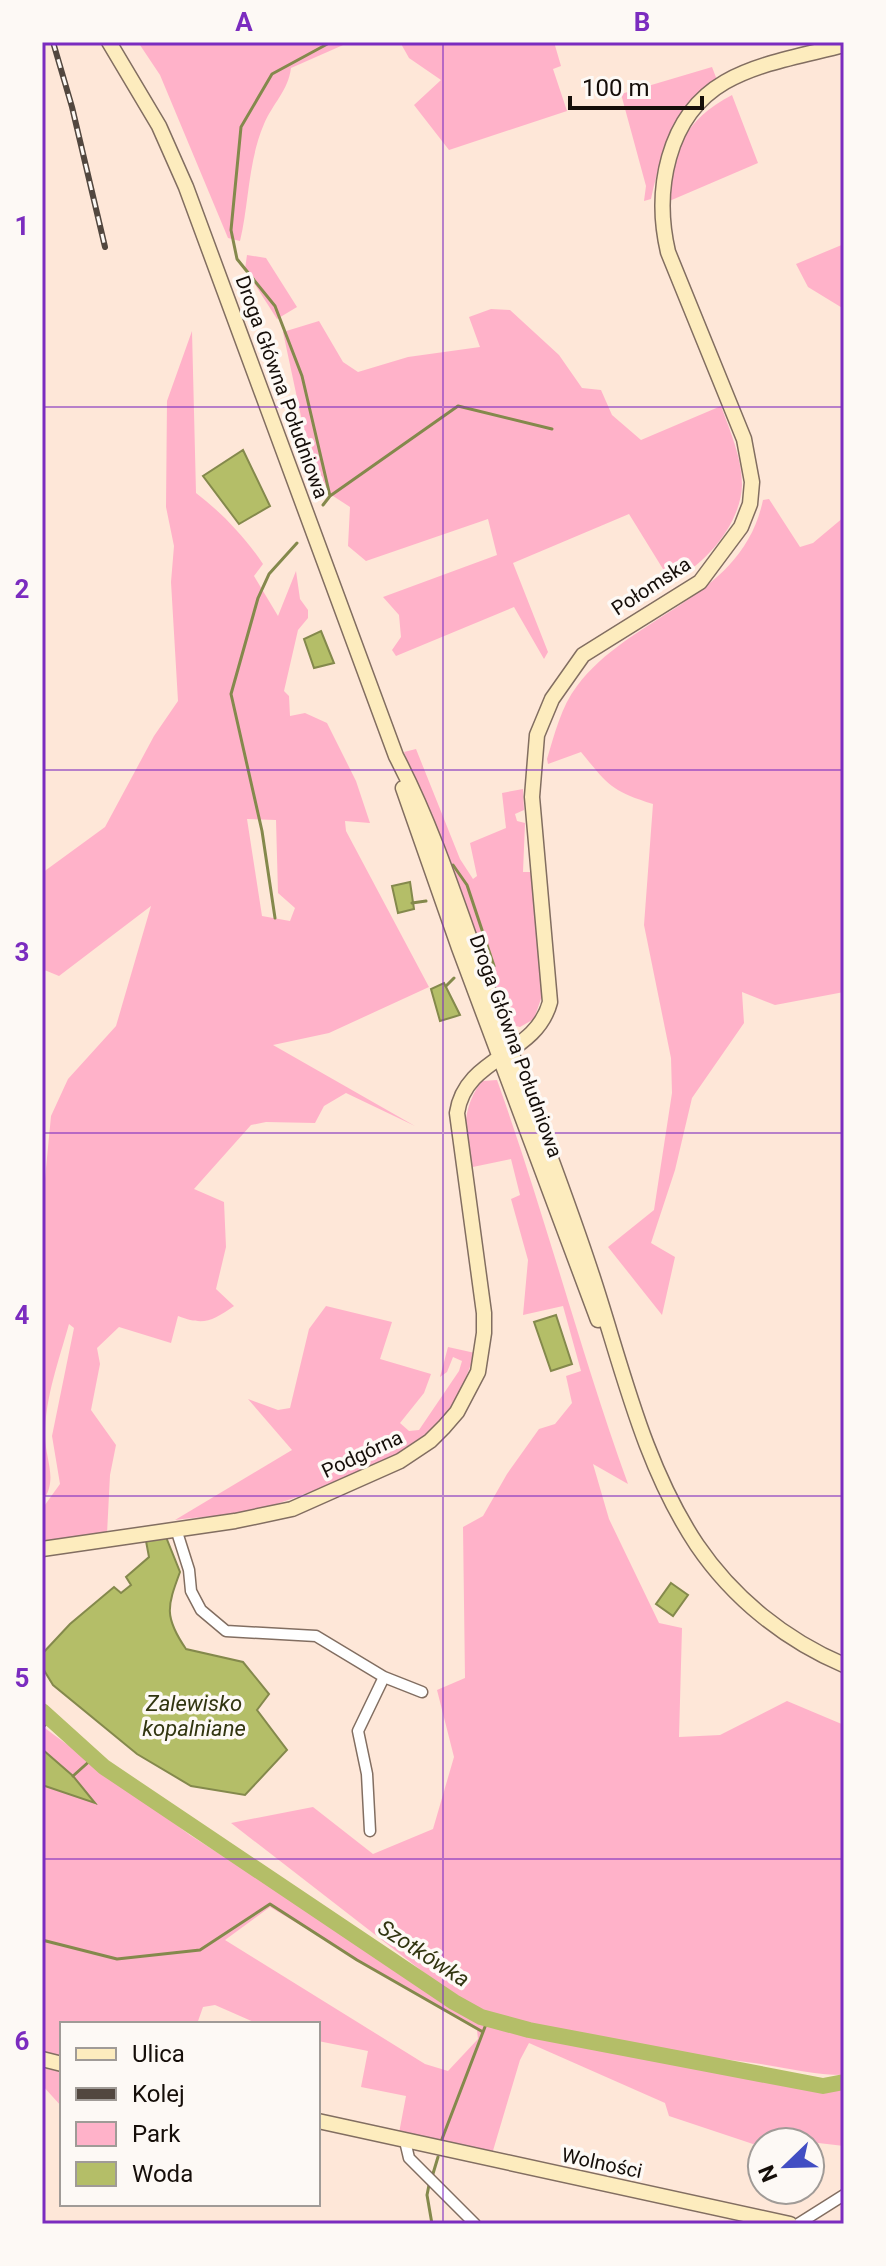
<svg xmlns="http://www.w3.org/2000/svg" width="886" height="2266" font-family="Roboto,sans-serif">
	<rect width="100%" height="100%" fill="#fee7d8"/>
	<!-- green -->
	<path fill="#ffb2c9" fill-rule="evenodd" d="M138,42H350L291,68C288,91 273,103 264,124C248,161 249,204 240,241L228,238L160,75Z
		M400,42H554L561,66L553,69L567,111L449,150L414,105L441,80L409,58Z
		M712,67L717,80C675,118 663,144 651,199L644,201L646,186L621,94Z
		M732,95L758,163L667,202C673,150 684,120 732,95Z
		M844,244V309L808,287L796,264Z
		M247,255L266,258L297,307L277,319L245,269Z
		M491,309L510,310L559,355L582,388L601,390L612,415L641,440L721,406C730,431 742,458 742,485C741,524 705,565 671,582L629,514L513,563L548,652L544,659L514,607L396,656L392,650L401,637L399,615L383,597L497,555L488,519L366,561L348,546L350,507L330,494L309,454L283,332L319,321L343,362L358,372L408,357L480,347L469,317Z
		M192,331L196,493C221,512 245,537 263,564L254,576L278,616L296,571L300,599L308,610V618L298,630L284,691L289,696L290,716L305,713L327,723L356,781L370,823L345,821L346,831L429,987L329,1033L273,1045L415,1126L346,1093L324,1106L315,1123L266,1122L251,1125L194,1189L224,1202L226,1247L216,1289L234,1306C212,1321 204,1326 178,1316L171,1343L119,1327L97,1348L100,1364L91,1410L116,1445L110,1475L107,1534L42,1545V1509L60,1484L52,1436L74,1328L69,1324C59,1360 45,1398 45,1435C45,1460 59,1480 42,1502V1210L51,1116L68,1079L116,1026L151,906L59,976L42,969V873L105,827L154,736L178,701L171,582L174,546L166,507L167,401ZM247,819L276,820L278,893L295,908L290,921L262,916Z
		M769,499L800,547L813,543L844,517V992L775,1005L742,992L744,1023L692,1098L675,1170L651,1243L675,1257L662,1315L608,1247L654,1210L672,1093L671,1058L644,925L653,804C611,791 608,785 581,752L548,764L547,759C555,733 561,707 577,686C632,613 742,600 763,500Z
		M416,749L460,859L473,879L477,876L470,843L506,828L502,793L523,789L524,810L515,814L517,821L525,823L523,872H533L544,990L534,1019L520,1027L508,1024L404,752Z
		M497,1080C545,1214 580,1351 628,1484L593,1464L609,1519L659,1623L682,1628L679,1737L720,1735L787,1701L844,1725V2075C812,2075 785,2067 754,2063C656,2049 547,2044 458,1999L231,1823L313,1807L373,1854L433,1829L454,1757L437,1690L465,1678L463,1527L483,1516L507,1474L539,1429L555,1424L572,1403L566,1376L581,1371L563,1306L523,1315L528,1260L511,1199L520,1195L511,1159L468,1168C464,1136 461,1108 482,1081Z
		M326,1306L392,1322L380,1359L431,1374L424,1393L400,1423L409,1431L419,1430L459,1371L462,1361L453,1357L447,1372L440,1377L448,1347L475,1353C465,1383 450,1416 426,1438C401,1459 295,1499 261,1509C234,1516 203,1516 175,1520L292,1450L248,1399L278,1410L290,1408L309,1329Z
		M42,1726L190,1835L477,2019L527,2034L820,2092L844,2088V2146L810,2142L753,2144L669,2116L665,2103L529,2043L520,2060L492,2154L399,2133L406,2096L361,2087L368,2051L318,2041V2024H258L215,2005L203,2007L197,2024H62V2059L42,2055V1785L93,1802L73,1776L42,1749ZM270,1907L477,2030L478,2039L448,2071L425,2064L225,1940Z
		M42,2068L62,2072V2107L42,2085Z"/>
	<!-- water -->
	<path fill="#b4be68" stroke="#84894c" stroke-width="2" d="M243,450L270,506L239,524L203,476Z
		M321,631L334,663L314,668L304,639Z
		M410,882L414,909L398,913L392,886Z
		M444,983L460,1015L440,1021L431,989Z
		M556,1315L572,1364L551,1371L534,1322Z
		M166,1537L180,1572C167,1607 164,1617 186,1649L243,1662L269,1694L257,1710L287,1750L245,1795L191,1786L137,1754L53,1685L42,1667V1654L70,1624L114,1587L121,1593L131,1585L126,1577L149,1557L146,1541Z
		M671,1583L688,1595L673,1616L656,1604Z
		M42,1749L73,1776L95,1803L42,1785Z"/>
	<g fill="none" stroke-linecap="round" stroke-linejoin="round">
		<!-- stream -->
		<path stroke="#84894c" stroke-width="3" d="M330,496L302,376L275,306L237,259L231,230L241,127L272,74L331,42
			M323,505L330,496L458,406L552,429
			M453,865L467,885L494,966
			M412,903L426,901
			M275,918L262,831L231,694L258,598L269,574L297,543
			M446,986L454,978
			M42,1728L51,1719
			M73,1776L93,1758
			M42,1940L117,1959L200,1950L270,1904L357,1960L483,2032
			M442,2139L488,2019
			M432,2177L438,2157
			M429,2185L427,2195L432,2224"/>
		<!-- river -->
		<path stroke="#b4be68" stroke-width="16" d="M42,1711L104,1767L454,2002L481,2017L529,2030L823,2086L844,2082"/>
		<defs>
			<path id="street" d="M176,1529L189,1570L191,1591L201,1610L226,1631L316,1636L384,1677L422,1692
				M370,1831L367,1774L358,1731L384,1677
				M405,2141L409,2158L475,2224
				M798,2224L844,2195"/>
			<path id="secondary" d="M109,42L159,126L186,187L396,756C435,831 460,913 489,992C523,1086 561,1180 592,1275C622,1366 643,1464 697,1545C733,1598 785,1640 844,1665
				M403,788L459,948L598,1320
				M42,1549L235,1521L292,1509L400,1461L430,1441L444,1427L457,1412L478,1372L484,1333V1313L457,1113C465,1056 536,1056 550,1002L532,797L537,735L552,699L583,655L700,582L741,527L750,504L752,482L744,439L668,252C654,192 666,116 725,82C760,62 806,55 844,45
				M42,2059L62,2064
				M318,2121L790,2224"/>
		</defs>
		<!-- street casing -->
		<use href="#street" stroke="#826e61" stroke-width="13"/>
		<!-- secondary casing -->
		<use href="#secondary" stroke="#826e61" stroke-width="17"/>
		<!-- street -->
		<use href="#street" stroke="#fff" stroke-width="10"/>
		<!-- secondary -->
		<use href="#secondary" stroke="#fdecbe" stroke-width="14"/>
		<defs>
			<path id="rail" d="M53,42L72,107L105,247"/>
		</defs>
		<!-- rail casing -->
		<use href="#rail" stroke="#52473f" stroke-width="6"/>
		<!-- rail -->
		<use href="#rail" stroke="#fdf9f5" stroke-width="3" stroke-dasharray="9" stroke-linecap="butt"/>
	</g>
	<!-- grid -->
	<path fill="none" stroke="#7b2cbf" stroke-width="2" stroke-opacity="0.55" d="M443,42V2224M42,407H844M42,770H844M42,1133H844M42,1496H844M42,1859H844"/>
	<g text-anchor="middle" stroke-width="7" stroke-linejoin="round" paint-order="stroke">
		<!-- street labels -->
		<g font-size="20" fill="#150e09" stroke="#fdf9f5">
			<text transform="translate(282 387) rotate(70)" y="7">Droga Główna Południowa</text>
			<text transform="translate(651 586) rotate(-33)" y="7">Połomska</text>
			<text transform="translate(516 1046) rotate(70)" y="7">Droga Główna Południowa</text>
			<text transform="translate(362 1454) rotate(-25)" y="7">Podgórna</text>
			<text transform="translate(602 2163) rotate(12)" y="7">Wolności</text>
		</g>
		<!-- water labels -->
		<g font-size="22" font-style="italic" fill="#313510" stroke="#fdf9f5">
			<text x="194" y="1711">Zalewisko<tspan x="194" dy="25">kopalniane</tspan></text>
			<text transform="translate(424 1953) rotate(33)" y="8">Szotkówka</text>
		</g>
	</g>
	<!-- border -->
	<rect width="886" height="2266" fill="none" stroke="#fdf9f5" stroke-width="88"/>
	<!-- legend -->
	<rect x="60" y="2022" width="260" height="184" fill="#fdf9f5" stroke="#a09b97" stroke-width="2"/>
	<rect x="76" y="2048" width="40" height="12" fill="#fdecbe" stroke="#a09b97" stroke-width="2"/>
	<text x="132" y="2062" font-size="24" fill="#150e09">Ulica</text>
	<rect x="76" y="2088" width="40" height="12" fill="#52473f" stroke="#a09b97" stroke-width="2"/>
	<text x="132" y="2102" font-size="24" fill="#150e09">Kolej</text>
	<rect x="76" y="2122" width="40" height="24" fill="#ffb2c9" stroke="#a09b97" stroke-width="2"/>
	<text x="132" y="2142" font-size="24" fill="#150e09">Park</text>
	<rect x="76" y="2162" width="40" height="24" fill="#b4be68" stroke="#a09b97" stroke-width="2"/>
	<text x="132" y="2182" font-size="24" fill="#150e09">Woda</text>
	<!-- north arrow -->
	<g transform="translate(786 2166) rotate(247)"><circle r="38" fill="#fdf9f5" stroke="#a09b97" stroke-width="2"/>
	<path d="M0-6L14 30L0 20L-14 30Z" fill="#424ec3"/>
	<text y="-12" font-size="22" font-weight="bold" text-anchor="middle" fill="#150e09">N</text>
	</g>
	<!-- scale -->
	<path d="M570 96v12h132v-12" fill="none" stroke="#150e09" stroke-width="4"/>
	<text x="582" y="96" font-size="24" fill="#150e09" stroke="#fdf9f5" stroke-width="6" paint-order="stroke">100 m</text>
	<rect x="44" y="44" width="798" height="2178" fill="none" stroke="#7b2cbf" stroke-width="3"/>
	<g font-size="26" text-anchor="middle" font-weight="bold" fill="#7b2cbf">
		<text x="244" y="31">A</text>
		<text x="642" y="31">B</text>
		<text x="22" y="235">1</text>
		<text x="22" y="598">2</text>
		<text x="22" y="961">3</text>
		<text x="22" y="1324">4</text>
		<text x="22" y="1687">5</text>
		<text x="22" y="2050">6</text>
	</g>
</svg>
